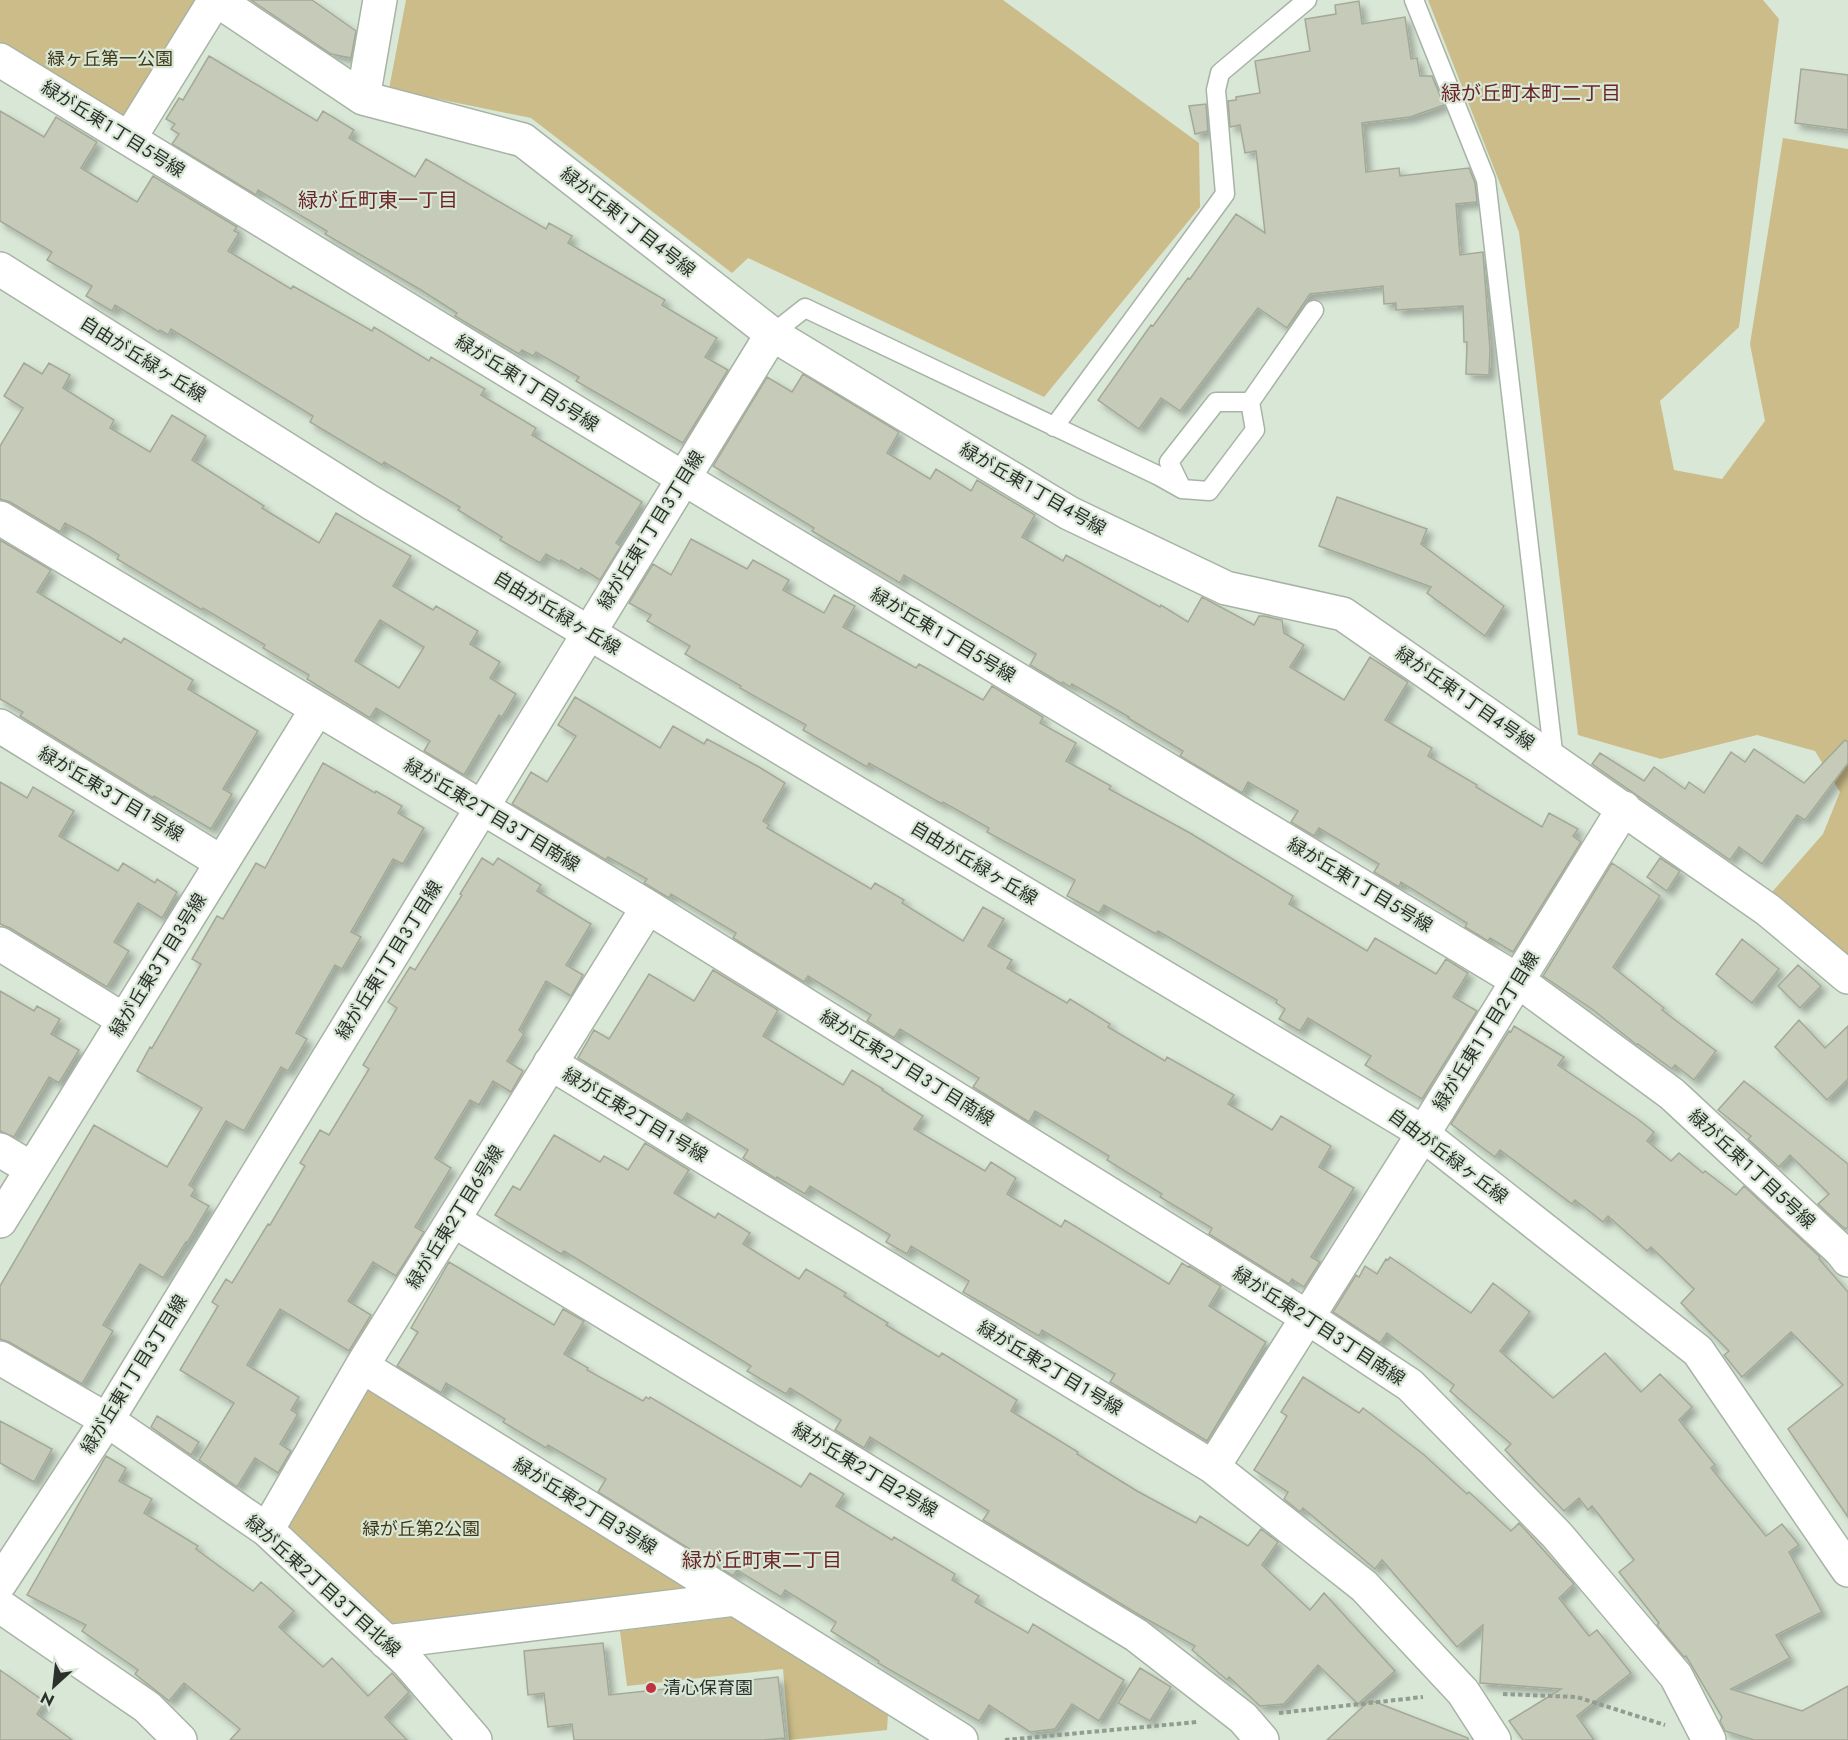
<svg xmlns="http://www.w3.org/2000/svg" width="1848" height="1740" font-family="Jost,'Noto Sans JP',sans-serif">
	<defs>
		<filter id="shadow"><feDropShadow dx="5.5" dy="5.5" stdDeviation="3" flood-color="#0004"/></filter>
	</defs>
	<rect width="100%" height="100%" fill="#d9e7d7"/>
	<!-- green -->
	<path fill="#cbbc89" d="M0,0H215L129,139L0,60Z
		M406,0H1003L1199,143L1200,207L1044,397L748,258L732,273L531,118L389,89Z
		M1428,0H1763L1779,19L1739,327L1660,401L1674,470L1722,479L1765,421L1750,344L1783,138L1848,149V961L1772,892L1823,834L1840,792L1815,751L1757,735L1661,759L1578,735L1519,232Z
		M362,1366L735,1599L386,1642L267,1530Z
		M733,1617L888,1713L887,1730L789,1740L783,1669L627,1686L620,1631Z"/>
	<!-- building -->
	<path fill="#c6cab8" stroke="#a4a997" stroke-width="1.5" fill-rule="evenodd" filter="url(#shadow)" d="M251,0H312L356,31L351,58L331,54Z
		M1359,1L1362,24L1405,17L1411,59L1417,58L1420,76H1432L1444,105L1410,117L1362,123L1366,172L1399,168L1400,176L1469,168L1475,183L1477,202L1456,204L1460,255L1483,252L1490,350L1489,375L1466,374L1467,342H1464L1463,306L1396,310V303L1384,304L1383,286L1310,294L1287,328L1258,308L1180,411L1161,398L1139,429L1098,400L1151,325L1153,326L1188,278L1190,279L1236,214L1265,233L1256,151L1245,153L1240,125L1230,127L1228,101L1236,100V97L1260,93L1255,61L1310,51L1305,19L1336,14L1335,5Z
		M209,56L317,121L323,111L354,130L349,138L415,177L426,159L546,229L549,223L572,236L568,243L665,300L662,305L717,338L705,357L728,370L683,443L576,381L579,377L536,352L533,356L522,350L519,354L455,316L457,313L421,290L325,234L327,231L258,190L256,195L172,144L179,134L171,129L175,124L166,119L179,98L183,100Z
		M1801,69L1848,75V130L1795,123Z
		M1206,104L1208,131L1195,134L1189,106Z
		M0,111L44,137L56,117L97,142L81,168L137,202L153,176L237,227L234,231L239,233L228,251L291,289L293,286L372,331L374,327L429,361L431,357L485,389L481,395L536,428L532,435L642,502L616,543L621,546L600,580L581,568L579,571L561,560L560,562L546,554L540,563L500,540L502,537L458,510L460,507L384,462L382,465L310,422L313,416L171,329L168,335L160,330L159,332L115,305L112,311L86,296L92,286L47,260L52,252L0,221Z
		M24,363L42,374L49,363L70,375L63,388L114,420L110,428L150,452L172,415L206,436L192,460L264,506L262,508L319,543L336,513L411,556L393,586L433,610L436,606L478,631L470,644L500,662L490,678L516,694L502,717L499,715L464,775L424,751L430,741L376,708L370,718L307,679L309,675L263,648L265,645L203,608L202,610L117,559L119,555L90,537L65,523L60,532L10,502L0,499V446L23,408L4,396ZM380,620L424,647L399,688L355,661Z
		M803,374L899,432L887,453L930,479L936,469L971,491L977,480L1035,515L1022,537L1063,561L1066,555L1160,607L1161,605L1188,622L1202,597L1254,625L1259,616H1264L1282,620L1284,633L1304,645L1290,667L1344,700L1370,657L1408,682L1385,720L1432,748L1428,756L1477,785L1476,787L1542,827L1549,813L1578,829L1573,836L1581,842L1513,952L1490,938L1488,941L1465,927L1467,923L1401,882L1399,887L1374,872L1379,864L1319,828L1314,836L1291,822L1298,811L1248,782L1242,793L1180,756L1183,751L1128,718L1129,717L1072,684L1070,687L1063,682L1062,684L1030,665L1036,654L904,575L900,583L812,531L814,528L713,466L767,377L792,392Z
		M1337,497L1427,529L1421,544L1504,606L1485,636L1427,593L1431,587L1319,546Z
		M691,539L747,569L753,560L789,580L783,590L824,613L834,595L855,606L843,627L916,668L919,664L983,700L992,686L1043,717L1040,723L1076,743L1066,761L1111,786L1109,789L1190,833L1293,896L1289,904L1367,951L1375,938L1436,974L1446,959L1468,973L1453,997L1477,1011L1422,1099L1365,1065L1371,1056L1308,1018L1300,1031L1279,1019L1285,1009L1276,1003L1277,1000L1158,931L1156,934L1104,905L1099,913L1067,896L1075,880L987,832L989,828L943,802L942,804L869,763L867,767L803,730L806,725L740,688L741,686L685,654L690,646L647,621L651,615L629,603L653,564L671,575Z
		M0,540L51,570L37,592L121,643L124,638L193,680L188,689L258,731L223,789L232,794L211,829L154,796L153,798L20,716L23,712L0,699Z
		M575,697L660,748L673,726L704,744L707,739L759,767L785,783L763,821L769,825L767,828L871,889L875,883L904,900L902,903L963,941L983,907L1004,919L988,946L1012,960L1007,968L1067,1003L1070,999L1110,1024L1108,1027L1165,1061L1167,1057L1234,1095L1228,1104L1272,1130L1281,1116L1331,1146L1319,1167L1354,1188L1311,1257L1320,1262L1304,1287L1292,1279L1289,1284L1209,1234L1212,1228L1160,1197L1162,1194L1107,1160L1109,1156L1035,1111L1029,1122L973,1087L979,1078L900,1029L894,1038L867,1021L871,1015L808,976L804,982L733,938L736,933L671,894L669,898L644,883L647,879L608,857L606,860L512,804L531,772L547,782L576,736L558,725Z
		M1845,740L1848,742V763L1805,820L1797,815L1762,864L1739,847L1730,860L1592,764L1600,753L1644,781L1654,767L1685,789L1689,782L1704,793L1731,752L1745,762L1754,749L1804,783Z
		M323,763L375,793L376,791L402,806L398,813L424,828L403,864L393,859L351,932L361,937L342,969L335,965L296,1033L307,1039L288,1071L281,1067L244,1131L226,1121L189,1185L195,1189L191,1196L209,1206L187,1243L186,1242L163,1278L140,1264L103,1325L113,1331L82,1384L9,1342L0,1339V1286L94,1125L167,1167L202,1108L137,1071L150,1047L152,1048L201,964L192,959L217,916L223,919L256,863L265,868Z
		M0,782L27,798L33,787L74,811L59,836L118,871L123,863L155,883L157,879L177,892L162,918L138,903L114,942L129,951L107,987L10,928L0,924Z
		M482,858L493,865L498,858L541,885L537,891L591,924L566,965L583,975L571,996L546,981L519,1030L524,1034L507,1061L523,1071L511,1092L493,1081L479,1105L470,1100L435,1158L451,1168L415,1227L424,1232L396,1276L373,1262L348,1301L371,1315L349,1351L280,1309L247,1365L299,1397L291,1410L298,1414L280,1444L291,1451L278,1473L255,1458L237,1487L199,1460L234,1403L180,1370L218,1306L212,1302L226,1279L232,1283L268,1224L270,1225L305,1166L300,1163L320,1130L329,1135L369,1069L363,1065L397,1008L388,1002L410,967L415,970L462,895L460,894Z
		M1660,858L1680,871L1667,891L1647,877Z
		M1612,863L1660,896L1613,967L1664,1008L1662,1010L1716,1051L1694,1080L1675,1065L1672,1069L1638,1044L1637,1045L1592,1009L1543,976Z
		M1742,939L1779,969L1752,1003L1716,974Z
		M1798,965L1821,986L1800,1008L1778,986Z
		M713,970L778,1010L763,1036L843,1085L852,1070L883,1089L882,1090L923,1116L914,1129L985,1171L991,1162L1016,1178L1007,1194L1061,1227L1065,1220L1169,1284L1182,1263L1188,1267L1189,1266L1221,1286L1209,1306L1266,1342L1207,1441L1110,1382L1115,1374L1042,1330L1039,1336L963,1292L969,1281L911,1246L907,1254L886,1242L890,1235L810,1186L805,1194L777,1177L776,1179L743,1158L748,1150L687,1113L682,1121L578,1058L594,1030L609,1039L649,974L694,1001Z
		M0,991L34,1011L37,1006L60,1019L51,1034L79,1050L59,1083L49,1077L14,1137L0,1131Z
		M1799,1020L1825,1048L1848,1026V1079L1827,1100L1775,1047Z
		M1514,1026L1564,1057L1558,1065L1639,1120L1654,1132L1647,1141L1671,1161L1679,1153L1703,1173L1705,1171L1736,1195L1744,1186L1820,1257L1819,1259L1848,1292V1517L1788,1429L1843,1385L1791,1332L1742,1377L1724,1355L1729,1351L1681,1303L1694,1289L1651,1247L1647,1251L1608,1216L1603,1222L1575,1200L1572,1204L1500,1150L1495,1157L1451,1124L1509,1031L1511,1032Z
		M1744,1081L1848,1164V1227L1845,1229L1818,1204L1829,1194L1790,1155L1779,1167L1748,1139L1751,1136L1718,1110Z
		M554,1135L600,1162L604,1156L628,1170L645,1143L689,1170L674,1193L715,1218L718,1213L750,1233L743,1244L799,1279L806,1269L846,1293L844,1296L888,1323L886,1325L939,1357L942,1353L1017,1400L1011,1411L1078,1452L1077,1454L1137,1491L1196,1523L1200,1516L1248,1546L1261,1529L1278,1542L1262,1565L1310,1610L1324,1593L1395,1671L1358,1704L1318,1665L1284,1704L1260,1706L1229,1677L1227,1680L1192,1650L1195,1646L1141,1616L983,1520L989,1511L870,1437L864,1448L835,1430L841,1420L790,1388L786,1394L747,1371L751,1366L564,1251L561,1254L495,1215L513,1186L520,1190Z
		M1390,1257L1471,1313L1493,1283L1530,1312L1500,1351L1553,1398L1605,1353L1641,1392L1660,1374L1692,1407L1679,1420L1715,1465L1711,1468L1766,1536L1782,1524L1799,1545L1789,1552L1822,1612L1776,1635L1790,1658L1731,1689L1802,1711L1848,1686V1740H1754L1725,1731L1720,1721L1722,1717L1686,1656L1684,1657L1657,1625L1659,1623L1619,1572L1634,1560L1592,1506L1588,1510L1579,1498L1564,1511L1505,1450L1511,1444L1450,1391L1454,1385L1387,1333L1380,1343L1333,1312L1356,1275L1359,1277L1365,1266L1377,1274L1386,1259L1388,1260Z
		M449,1262L554,1325L563,1309L584,1321L564,1354L588,1368L587,1370L643,1401L646,1397L649,1399L650,1397L801,1487L810,1473L844,1494L836,1506L892,1540L894,1537L955,1574L952,1580L979,1596L975,1602L1028,1633L1033,1624L1124,1680L1099,1721L1072,1704L1055,1729L1030,1732L989,1705L979,1721L878,1663L879,1661L831,1631L836,1622L785,1590L781,1597L737,1570L733,1576L598,1492L606,1479L548,1445L546,1448L503,1422L505,1419L446,1383L441,1393L397,1366L418,1332L411,1328Z
		M1303,1377L1359,1413L1363,1408L1423,1454L1467,1494L1469,1492L1511,1531L1519,1523L1574,1584L1559,1598L1589,1636L1597,1630L1631,1673L1577,1716L1594,1740H1523L1509,1721L1561,1689L1480,1683L1483,1625L1457,1647L1382,1560L1375,1569L1303,1508L1300,1512L1284,1499L1288,1492L1254,1470L1287,1416L1281,1412Z
		M157,1416L199,1442L191,1455L151,1427Z
		M0,1421L52,1449L34,1482L0,1463Z
		M106,1456L126,1468L119,1481L152,1499L144,1513L198,1546L196,1549L253,1591L261,1582L294,1611L279,1627L323,1667L332,1658L368,1696L392,1673L394,1675L409,1692L385,1717L407,1740H230L240,1729L184,1683L169,1701L135,1674L138,1670L82,1631L86,1625L27,1595Z
		M603,1643L609,1695L778,1677L785,1738L763,1740H574L572,1724L548,1727L544,1693L528,1695L524,1651Z
		M1140,1668L1171,1687L1150,1721L1118,1703Z
		M0,1670L45,1702L37,1714L72,1740H0Z
		M1370,1700L1468,1738V1740H1327Z"/>
	<g fill="none" stroke-linecap="round" stroke-linejoin="round">
		<defs>
			<path id="service" d="M1414,0L1486,180L1554,760
				M772,334L805,308L1157,475L1182,489L1209,491L1255,430L1250,402H1216L1169,462L1182,489
				M1250,402L1314,310
				M1054,427L1225,194L1216,90L1220,73L1307,0"/>
			<path id="minor" d="M217,0L363,98L523,140L772,334L1069,513L1226,588L1343,614L1768,910L1848,977
				M0,60L683,478L1517,980L1672,1094L1841,1251L1848,1260
				M363,98L380,0
				M129,139L215,0
				M0,518L648,907L1307,1317L1410,1385L1557,1535L1676,1676L1709,1740
				M0,726L221,862
				M0,944L124,1020
				M550,1063L1213,1467L1364,1586L1463,1692L1494,1740
				M0,1150L32,1169
				M453,1220L1136,1635L1243,1718L1262,1740
				M0,1221L317,709
				M0,1358L107,1420L267,1530L408,1662L475,1740
				M362,1366L961,1740
				M1213,1467L1423,1134L1624,808
				M267,1530L362,1366L648,907
				M0,1583L107,1420L772,334
				M386,1642L735,1599"/>
			<path id="tertiary" d="M0,269L370,502L1411,1125L1698,1351L1848,1570
				M0,1606L147,1707L180,1740"/>
		</defs>
		<!-- service casing -->
		<use href="#service" stroke="#a7b4a5" stroke-width="21"/>
		<!-- minor casing -->
		<use href="#minor" stroke="#a7b4a5" stroke-width="36"/>
		<!-- tertiary casing -->
		<use href="#tertiary" stroke="#a7b4a5" stroke-width="36"/>
		<!-- path -->
		<path stroke="#929d91" stroke-width="4" stroke-dasharray="4.5 3" stroke-linecap="butt" d="M1503,1694L1577,1697L1665,1725
			M1279,1713L1423,1697
			M1005,1740L1197,1722"/>
		<!-- service -->
		<use href="#service" stroke="#fff" stroke-width="18"/>
		<!-- minor -->
		<use href="#minor" stroke="#fff" stroke-width="33"/>
		<!-- tertiary -->
		<use href="#tertiary" stroke="#fff" stroke-width="33"/>
	</g>
	<!-- markers -->
	<circle fill="#c13140" stroke="#d9e7d7" stroke-width="2" cx="651" cy="1688" r="6"/>
	<g text-anchor="middle" stroke-width="4.5" stroke-linejoin="round" paint-order="stroke">
		<!-- park labels -->
		<g font-size="18" fill="#413817" stroke="#d9e7d7">
			<text x="110" y="65">緑ヶ丘第一公園</text>
			<text x="421" y="1535">緑が丘第2公園</text>
		</g>
		<!-- street labels -->
		<g font-size="18" fill="#2b302a" stroke="#d9e7d7">
			<text transform="translate(113 129) rotate(32)" y="6">緑が丘東１丁目５号線</text>
			<text transform="translate(628 222) rotate(38)" y="6">緑が丘東１丁目４号線</text>
			<text transform="translate(143 359) rotate(32)" y="6">自由が丘緑ヶ丘線</text>
			<text transform="translate(527 383) rotate(32)" y="6">緑が丘東１丁目５号線</text>
			<text transform="translate(1033 489) rotate(30)" y="6">緑が丘東１丁目４号線</text>
			<text transform="translate(651 530) rotate(-58)" y="6">緑が丘東１丁目３丁目線</text>
			<text transform="translate(557 613) rotate(31)" y="6">自由が丘緑ヶ丘線</text>
			<text transform="translate(943 635) rotate(31)" y="6">緑が丘東１丁目５号線</text>
			<text transform="translate(1465 698) rotate(35)" y="6">緑が丘東１丁目４号線</text>
			<text transform="translate(111 794) rotate(31)" y="6">緑が丘東３丁目１号線</text>
			<text transform="translate(492 815) rotate(31)" y="6">緑が丘東２丁目３丁目南線</text>
			<text transform="translate(974 863) rotate(31)" y="6">自由が丘緑ヶ丘線</text>
			<text transform="translate(1360 885) rotate(31)" y="6">緑が丘東１丁目５号線</text>
			<text transform="translate(389 960) rotate(-58)" y="6">緑が丘東１丁目３丁目線</text>
			<text transform="translate(158 965) rotate(-58)" y="6">緑が丘東３丁目３号線</text>
			<text transform="translate(1486 1031) rotate(-58)" y="6">緑が丘東１丁目２丁目線</text>
			<text transform="translate(907 1068) rotate(32)" y="6">緑が丘東２丁目３丁目南線</text>
			<text transform="translate(635 1115) rotate(31)" y="6">緑が丘東２丁目１号線</text>
			<text transform="translate(1448 1156) rotate(37)" y="6">自由が丘緑ヶ丘線</text>
			<text transform="translate(1752 1169) rotate(43)" y="6">緑が丘東１丁目５号線</text>
			<text transform="translate(455 1217) rotate(-58)" y="6">緑が丘東２丁目６号線</text>
			<text transform="translate(1319 1326) rotate(33)" y="6">緑が丘東２丁目３丁目南線</text>
			<text transform="translate(1050 1368) rotate(31)" y="6">緑が丘東２丁目１号線</text>
			<text transform="translate(134 1374) rotate(-58)" y="6">緑が丘東１丁目３丁目線</text>
			<text transform="translate(865 1470) rotate(31)" y="6">緑が丘東２丁目２号線</text>
			<text transform="translate(585 1506) rotate(32)" y="6">緑が丘東２丁目３号線</text>
			<text transform="translate(323 1586) rotate(42)" y="6">緑が丘東２丁目３丁目北線</text>
		</g>
		<!-- poi labels -->
		<g font-size="18" fill="#2b302a" stroke="#d9e7d7" text-anchor="start">
			<text x="663" y="1694">清心保育園</text>
		</g>
		<!-- neighbourhood labels -->
		<g font-size="20" fill="#6c2629" stroke="#d9e7d7">
			<text x="1531" y="100">緑が丘町本町二丁目</text>
			<text x="378" y="207">緑が丘町東一丁目</text>
			<text x="762" y="1567">緑が丘町東二丁目</text>
		</g>
	</g>
	<!-- north arrow -->
	<g transform="translate(54 1686) rotate(207)" stroke="#d9e7d7" stroke-width="4.5" paint-order="stroke">
	<path d="M0-4.5L10 22L0 15L-10 22Z" fill="#2b302a"/>
	<text y="-9" font-size="16" font-weight="bold" text-anchor="middle" fill="#2b302a">N</text>
	</g>
</svg>
